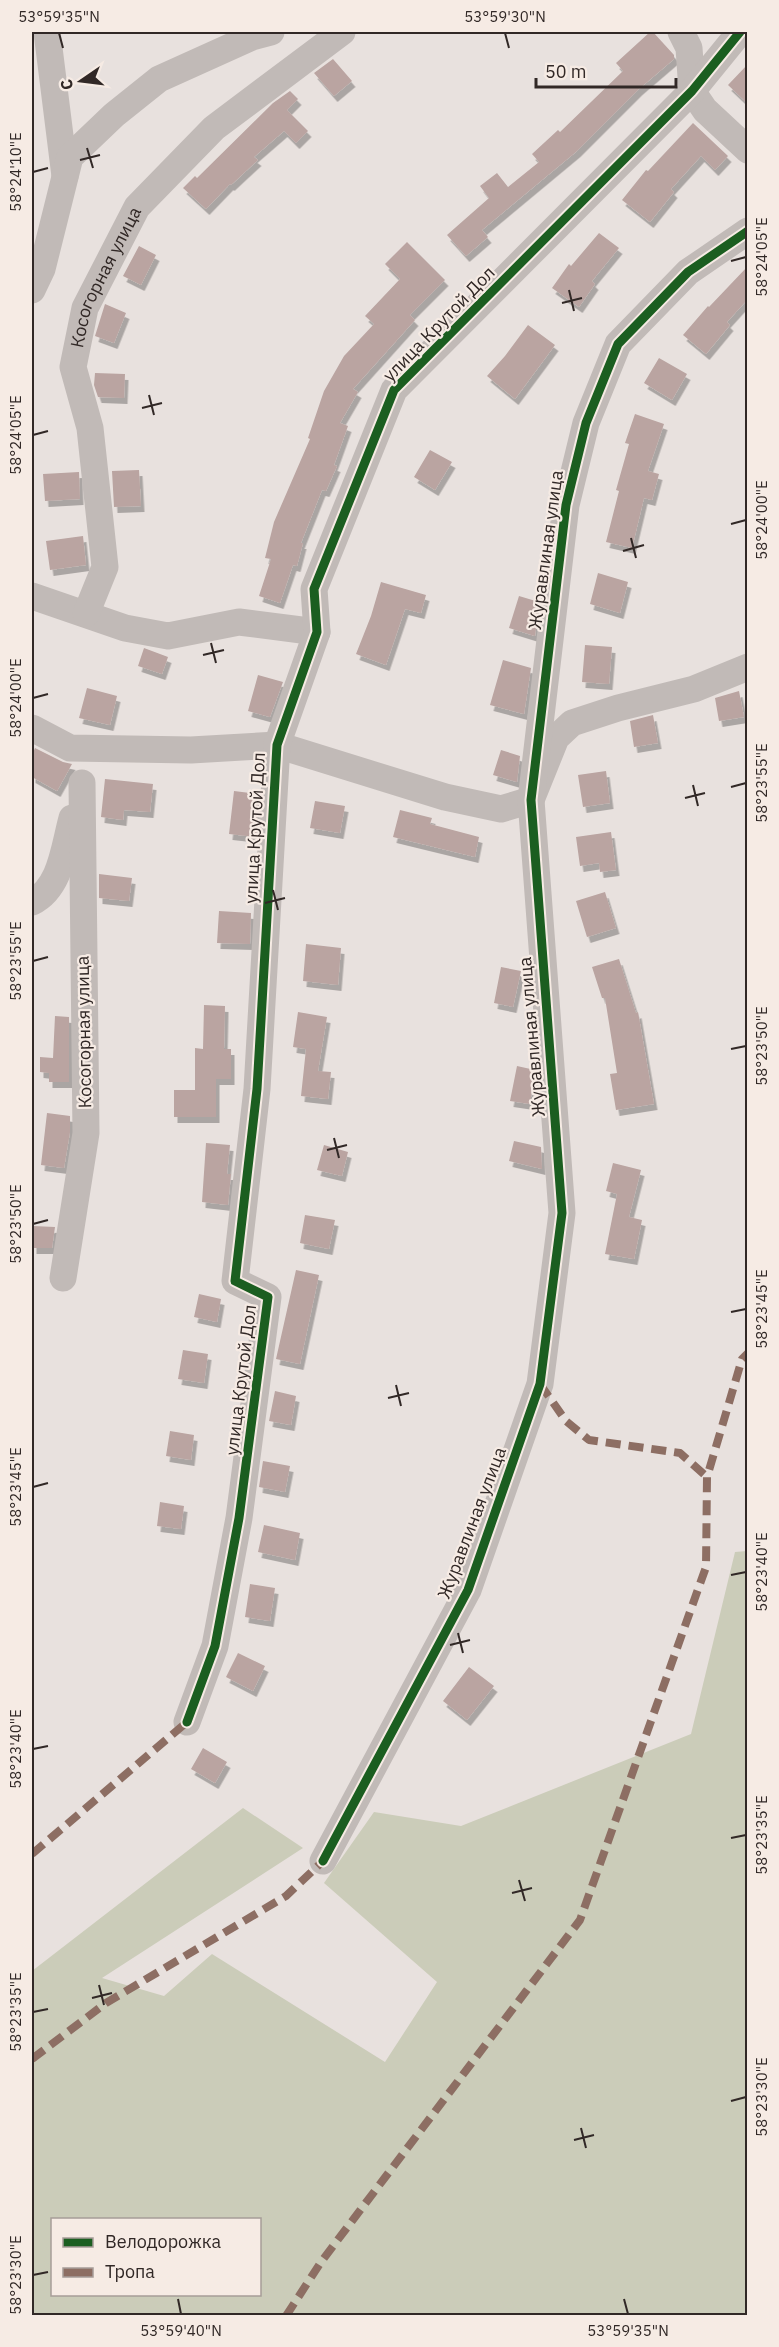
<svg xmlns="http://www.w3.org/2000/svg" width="779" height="2347" font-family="'IBM Plex Sans',sans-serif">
	<defs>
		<filter id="shadow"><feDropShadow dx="3.5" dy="6" stdDeviation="0" flood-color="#0004"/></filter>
	</defs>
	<rect width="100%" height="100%" fill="#e8e1de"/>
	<!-- green -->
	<path fill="#cbccb9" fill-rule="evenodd" d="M747,1551V2315H32V1971L243,1808L303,1848L102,1978L164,1996L212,1954L385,2062L437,1982L324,1883L374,1812L461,1826L691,1734L735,1552ZM52,2220H260V2294H52Z"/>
	<!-- building -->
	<path fill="#baa4a1" filter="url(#shadow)" d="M650,32H653L674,55V59L639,89L577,151L482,230L488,237L466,256L447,235L489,198L480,186L497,173L508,187L539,162L532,154L558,130L560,132L623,71L616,63Z
		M333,59L352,81L334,96L314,73Z
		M747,65V103L728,85Z
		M290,91L298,99L287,110L308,131L296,143L284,131L254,157L258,160L231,185L230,184L206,209L183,188L195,176L197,178L273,103Z
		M693,123L728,156L715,170L701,156L671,189L674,192L650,222L622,200L646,170L648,171Z
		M599,233L619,248L592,281L595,284L579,307L552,288L569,264L571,266Z
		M407,242L445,280L410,315L415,320L353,389L358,392L340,423L348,426L334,465L337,466L326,491L322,490L301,543H303L297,566L293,565L280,603L259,596L271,559L265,558L274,522L310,439L308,438L324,391L344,356L374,324L365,316L400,279L385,264Z
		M139,246L156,255L141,285L123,276Z
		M747,267V300L727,322L730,325L706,354L683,335L708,306L709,307Z
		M105,304L126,313L114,343L95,336Z
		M528,325L555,345L515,399L487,376L505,356Z
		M659,358L687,374L672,400L644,383Z
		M95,373L125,374L124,398L98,397L94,385Z
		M635,414L664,424L648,471L659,474L652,500L644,498L632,548L606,542L619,491L616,490L629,444L625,443Z
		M430,450L452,462L435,490L414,477Z
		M139,470L141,506L114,507L112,471Z
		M79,472L80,499L45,501L43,474Z
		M83,536L86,565L50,570L46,541Z
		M598,573L628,582L620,613L590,604Z
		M381,582L426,595L421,613L405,609L386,665L356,654L371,616Z
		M519,596L539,602L535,636L509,628Z
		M585,645L612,647L609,684L582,682Z
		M144,648L168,657L162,674L138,666Z
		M503,660L531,668L524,714L490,705Z
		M258,675L283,682L270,717L248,711Z
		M87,688L117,696L110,725L79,718Z
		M739,691L744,717L719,721L715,698Z
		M653,715L658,743L634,747L630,721Z
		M35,748L63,762L72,764L57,791L32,777V755Z
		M501,750L520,756L517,782L493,775Z
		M606,771L610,803L583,807L578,775Z
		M105,779L153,784L150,812L124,810L123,820L101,817Z
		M234,791L258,794L256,837L229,834Z
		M315,801L345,806L340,833L310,828Z
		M400,810L432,818L430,824L479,837L475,857L393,837Z
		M611,832L616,870L600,872L599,863L580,866L576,837Z
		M99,874L132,878L129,901L99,898Z
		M605,892L616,928L587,937L576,901Z
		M219,911L251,913L250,944L217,943Z
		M306,944L341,948L338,985L303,981Z
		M619,959L636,1013L638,1012L654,1104L616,1110L610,1074L617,1073L605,998H602L592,967Z
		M501,967L521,971L513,1007L494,1003Z
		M204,1005L225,1006L224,1049H231V1079H216V1117H174V1090H195V1048L203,1049Z
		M298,1012L327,1017L318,1071L331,1072L328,1099L301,1096L306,1049L293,1047Z
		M55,1016L69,1017V1082H49V1073L40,1072V1057L53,1058Z
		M517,1066L535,1070L530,1104L510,1101Z
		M47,1113L70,1116V1132L64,1168L41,1165Z
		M514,1141L541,1147L542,1169L509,1161Z
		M206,1143L230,1145L227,1174H231L228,1205L202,1202Z
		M324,1145L348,1152L342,1176L317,1170Z
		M613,1163L641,1170L629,1217L642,1220L634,1259L605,1254L617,1194L606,1191Z
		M305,1215L335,1220L329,1249L300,1243Z
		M33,1226L55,1227L52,1248H33Z
		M296,1270L319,1275L300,1364L276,1359Z
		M199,1294L221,1299L217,1322L194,1317Z
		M183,1350L208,1354L204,1383L178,1379Z
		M275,1391L296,1396L291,1425L269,1421Z
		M170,1431L194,1435L191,1460L166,1456Z
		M263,1461L290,1466L285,1492L259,1487Z
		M160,1502L184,1506L181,1529L157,1526Z
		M264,1525L300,1533L295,1560L258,1552Z
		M250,1584L275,1588L270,1621L245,1617Z
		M238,1653L265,1666L253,1691L226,1677Z
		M469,1667L494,1686L467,1720L443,1701Z
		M203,1748L227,1762L215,1783L191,1769Z"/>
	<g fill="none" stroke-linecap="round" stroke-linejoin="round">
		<!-- minor -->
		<g stroke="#c1bab7" stroke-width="27">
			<path d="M47,32L65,176"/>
			<path d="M681,32L689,48L692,91L705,110L748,150"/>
			<path d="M32,290L42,269L70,157L114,115L159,79L252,37L271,32"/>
			<path d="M32,596L125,628L168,636L239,622L317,632"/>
			<path id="s1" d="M86,614L105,567L90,428L73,367L85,308L137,207L214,128L342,32"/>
			<path d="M32,728L70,748L191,750L277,745L445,797L501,809L531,800L556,738L572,723L618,708L694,689L748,667"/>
			<path d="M32,902C61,888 64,847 72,818"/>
			<path d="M63,1278L86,1133L82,783"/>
			<path d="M187,1722L215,1646L239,1518L268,1297L235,1281L257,1089L277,745L317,632L314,589L394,390L692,91L740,32"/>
			<path d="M323,1861L468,1590L540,1384L562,1213L531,800L566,505L586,423L618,344L688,272L748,231"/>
		</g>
		<!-- quiet -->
		<path stroke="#8d6e63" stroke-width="8" stroke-dasharray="15 8" stroke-linecap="butt" d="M540,1384L566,1421L589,1440L680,1453L707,1477
			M32,1854L187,1722
			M32,2059L106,2003L286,1896L323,1861
			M286,2316L321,2262L580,1920L706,1567L707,1477L742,1359L748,1353"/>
		<defs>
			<path id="cycleway" d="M187,1722L215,1646L239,1518L268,1297L235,1281L257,1089L277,745L317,632L314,589L394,390L692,91L740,32
				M323,1861L468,1590L540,1384L562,1213L531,800L566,505L586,423L618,344L688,272L748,231"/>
		</defs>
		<!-- cycleway casing -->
		<use href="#cycleway" stroke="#f6ebe4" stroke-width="13"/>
		<!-- cycleway -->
		<use href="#cycleway" stroke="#1b5e20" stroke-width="9"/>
	</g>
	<!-- ticks -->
	<path fill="none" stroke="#312826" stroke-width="2" d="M59,33L63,48M505,33L509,48M87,148L93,168M80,160L100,155M33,172L48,168M731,261L746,257M569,290L574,311M562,303L582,298M149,395L154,415M142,408L162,403M33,435L48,431M731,524L746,520M631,538L636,558M623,551L644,545M211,643L216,663M203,655L224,650M33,698L48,694M693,785L698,806M731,787L746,783M685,798L705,793M273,890L278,910M265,903L285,898M33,961L48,957M731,1049L746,1046M334,1138L339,1158M327,1150L347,1145M33,1224L48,1220M731,1312L746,1309M396,1385L401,1406M388,1398L409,1393M33,1487L48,1483M731,1575L746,1572M458,1633L463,1653M450,1645L470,1640M33,1749L48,1746M731,1838L746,1835M519,1880L525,1901M512,1893L532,1888M99,1985L104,2005M92,1998L112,1993M33,2012L48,2009M731,2101L746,2097M581,2128L586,2148M574,2140L594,2135M33,2275L48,2272M178,2299L181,2314M624,2299L628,2314"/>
	<g text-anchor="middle" stroke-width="4.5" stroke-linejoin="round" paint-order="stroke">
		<!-- street labels -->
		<g font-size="18" fill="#312826" stroke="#f6ebe4">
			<text dy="6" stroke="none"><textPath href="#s1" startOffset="350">Косогорная улица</textPath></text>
			<text transform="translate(439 324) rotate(-46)" y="6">улица Крутой Дол</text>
			<text transform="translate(546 550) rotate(-82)" y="6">Журавлиная улица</text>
			<text transform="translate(255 828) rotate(-87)" y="6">улица Крутой Дол</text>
			<text transform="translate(84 1032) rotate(-91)" y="6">Косогорная улица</text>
			<text transform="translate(532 1037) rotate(-95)" y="6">Журавлиная улица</text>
			<text transform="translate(241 1380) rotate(-83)" y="6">улица Крутой Дол</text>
			<text transform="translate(472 1523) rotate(-69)" y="6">Журавлиная улица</text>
		</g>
	</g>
	<!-- border -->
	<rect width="779" height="2347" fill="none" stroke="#f6ebe4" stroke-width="66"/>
	<!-- legend -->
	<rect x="51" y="2218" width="210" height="78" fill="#f6ebe4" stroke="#a79d98" stroke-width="1.5"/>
	<rect x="63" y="2238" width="30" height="9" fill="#1b5e20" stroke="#a79d98" stroke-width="1.5"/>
	<text x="105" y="2248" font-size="18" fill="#312826">Велодорожка</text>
	<rect x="63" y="2268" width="30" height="9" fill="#8d6e63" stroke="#a79d98" stroke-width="1.5"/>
	<text x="105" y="2278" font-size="18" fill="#312826">Тропа</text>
	<!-- north arrow -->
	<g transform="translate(81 81) rotate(256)" stroke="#f6ebe4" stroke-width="4.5" paint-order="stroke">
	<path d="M0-4.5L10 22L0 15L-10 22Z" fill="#312826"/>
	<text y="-9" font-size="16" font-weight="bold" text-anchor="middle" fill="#312826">С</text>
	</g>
	<!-- scale -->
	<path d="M536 78v9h140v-9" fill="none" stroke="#312826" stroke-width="3"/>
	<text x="545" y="78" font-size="18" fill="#312826" stroke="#f6ebe4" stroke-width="4.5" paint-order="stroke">50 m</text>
	<rect x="33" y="33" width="713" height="2281" fill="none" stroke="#312826" stroke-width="2"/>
	<g font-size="15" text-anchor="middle" fill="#312826">
		<text x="59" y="22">53°59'35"N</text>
		<text x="505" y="22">53°59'30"N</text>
		<text transform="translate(16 172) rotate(-90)" y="5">58°24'10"E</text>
		<text transform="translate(762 257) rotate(-90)" y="5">58°24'05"E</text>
		<text transform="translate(16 435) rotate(-90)" y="5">58°24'05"E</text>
		<text transform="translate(762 520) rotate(-90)" y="5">58°24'00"E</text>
		<text transform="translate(16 698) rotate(-90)" y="5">58°24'00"E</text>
		<text transform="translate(762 783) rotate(-90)" y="5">58°23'55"E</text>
		<text transform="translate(16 961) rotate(-90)" y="5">58°23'55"E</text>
		<text transform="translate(762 1046) rotate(-90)" y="5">58°23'50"E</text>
		<text transform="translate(16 1224) rotate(-90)" y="5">58°23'50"E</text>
		<text transform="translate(762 1309) rotate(-90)" y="5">58°23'45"E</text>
		<text transform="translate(16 1487) rotate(-90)" y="5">58°23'45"E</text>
		<text transform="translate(762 1572) rotate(-90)" y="5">58°23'40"E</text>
		<text transform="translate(16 1749) rotate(-90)" y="5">58°23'40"E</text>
		<text transform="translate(762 1835) rotate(-90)" y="5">58°23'35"E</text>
		<text transform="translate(16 2012) rotate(-90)" y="5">58°23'35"E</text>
		<text transform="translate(762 2097) rotate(-90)" y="5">58°23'30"E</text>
		<text transform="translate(16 2275) rotate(-90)" y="5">58°23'30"E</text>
		<text x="181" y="2336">53°59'40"N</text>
		<text x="628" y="2336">53°59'35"N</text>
	</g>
</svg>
